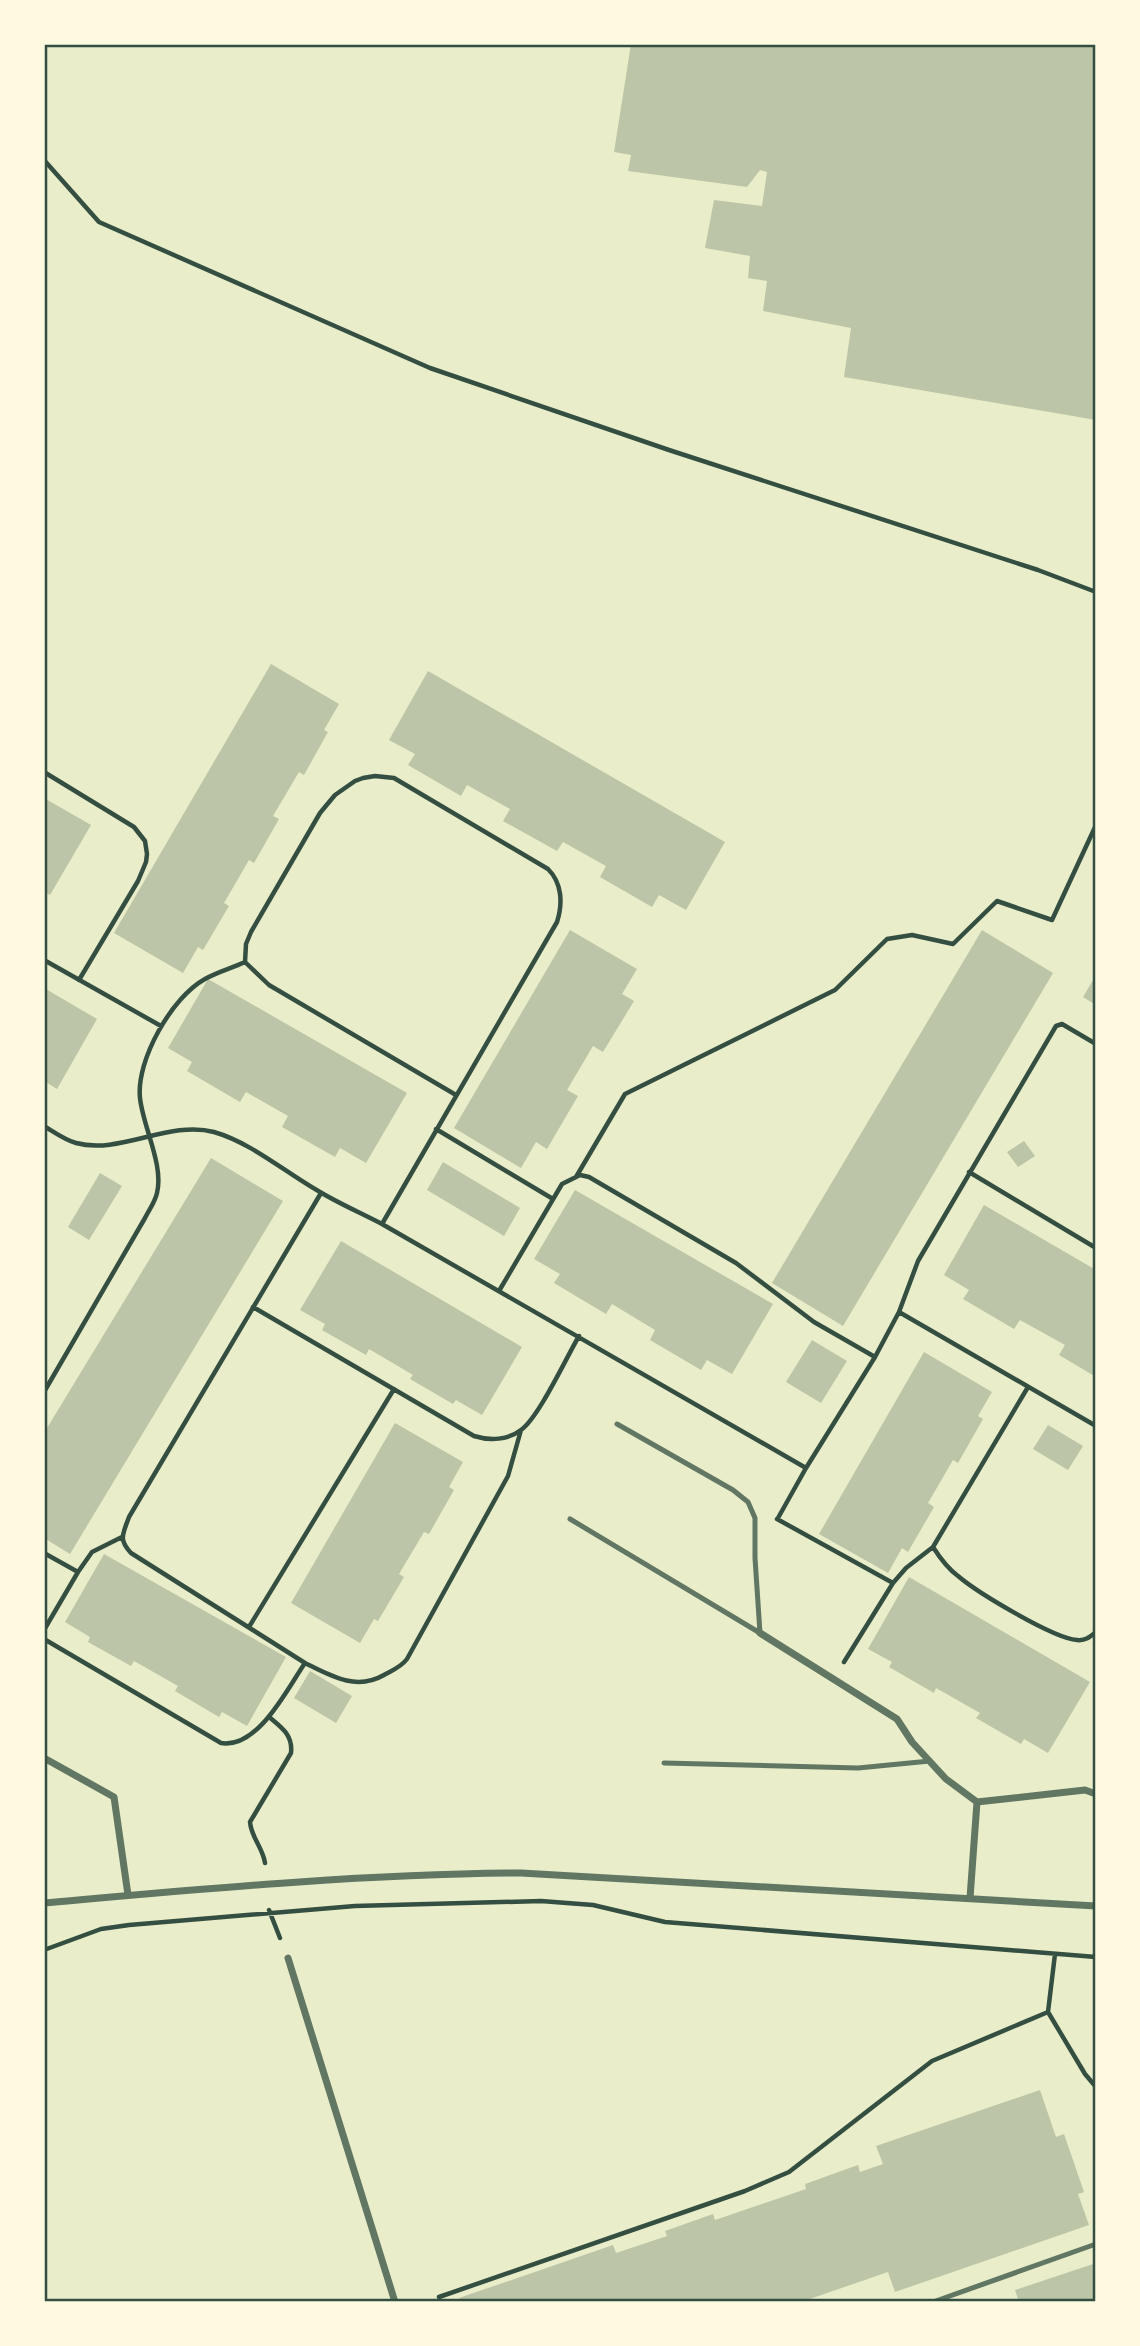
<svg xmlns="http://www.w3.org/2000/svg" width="1140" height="2346" font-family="Roboto,sans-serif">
	<rect width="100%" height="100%" fill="#e9edc9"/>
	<!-- building -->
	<path fill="#bcc5a7" d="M631,44H1096V420L844,377L851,328L763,311L767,281L748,278L750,256L705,248L714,200L762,206L767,172L760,170L747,187L628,171L631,155L614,152Z
		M271,664L339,704L324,730L328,732L304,775L299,772L273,816L279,819L254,863L249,860L224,903L229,906L203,950L198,947L183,973L114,933Z
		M428,671L725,842L686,910L659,895L652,907L600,877L606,866L563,842L557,851L503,821L510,809L467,785L461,796L408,765L415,754L389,740Z
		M44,798L91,825L50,895L44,892Z
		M570,930L637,969L622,994L634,1001L603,1052L593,1046L567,1090L578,1096L547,1149L536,1142L521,1168L454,1128Z
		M982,930L1053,973L843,1326L772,1283Z
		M1096,975V1005L1083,997Z
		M208,979L407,1093L366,1163L340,1148L335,1157L282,1127L288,1116L246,1092L240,1102L187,1071L192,1062L168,1048Z
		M44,988L97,1019L57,1089L44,1081Z
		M1024,1141L1035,1156L1018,1167L1007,1152Z
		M211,1158L283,1201L70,1554L44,1538V1433Z
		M443,1162L520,1208L504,1236L427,1190Z
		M100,1173L122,1186L89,1240L68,1227Z
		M575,1190L773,1304L732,1374L707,1360L701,1370L650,1340L655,1330L612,1304L606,1314L554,1283L560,1274L534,1259Z
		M984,1205L1096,1270V1377L1059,1355L1065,1345L1020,1320L1014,1329L963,1299L969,1290L944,1275Z
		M341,1241L522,1347L482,1415L456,1400L453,1404L410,1379L413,1375L369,1349L366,1355L322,1330L325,1324L300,1310Z
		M812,1340L847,1361L821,1403L786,1382Z
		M924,1352L992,1392L978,1416L983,1419L958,1463L953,1460L928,1503L934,1507L908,1552L902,1548L888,1573L819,1534Z
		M395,1423L463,1462L449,1487L454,1490L429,1534L424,1532L399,1574L404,1577L378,1621L374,1619L360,1643L291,1603Z
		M1048,1425L1083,1446L1068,1470L1033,1449Z
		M104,1554L286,1657L247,1726L222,1712L219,1717L175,1691L178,1686L134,1661L131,1666L88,1642L90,1637L65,1622Z
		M909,1577L1090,1682L1048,1753L1024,1739L1021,1744L976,1718L980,1713L936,1688L934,1693L889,1667L892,1662L868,1649Z
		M310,1671L352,1696L336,1723L294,1698Z
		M1040,2090L1056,2137L1064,2134L1084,2192L1078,2194L1089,2225L895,2292L888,2272L801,2302H461L459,2298L613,2245L616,2253L667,2236L665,2231L713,2214L715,2220L806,2189L805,2184L858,2165L860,2172L883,2164L876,2146Z
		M1096,2263V2302H1019L1015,2290Z"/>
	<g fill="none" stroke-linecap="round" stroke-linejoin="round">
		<!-- path -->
		<path stroke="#344e41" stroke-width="4.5" d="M44,160L99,222L430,368L669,450L1038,570L1096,592
			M44,772L134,827L145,841L147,854L146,862L138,881L79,980
			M44,960L161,1026
			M44,1126C54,1132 65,1140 76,1143C120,1155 169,1120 214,1132C252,1143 286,1173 320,1192C340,1204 361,1213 382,1224L806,1468
			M436,1129L553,1199
			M969,1172L1096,1248
			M576,1177L625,1094L835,990L887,939L912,935L953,944L997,901L1052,920L1096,825
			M321,1193L129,1517C123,1534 118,1539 131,1553L305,1663C331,1676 356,1691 384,1675C393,1670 401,1667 407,1659L508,1476L521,1430
			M382,1224L557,922C563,903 562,883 548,869L394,778L375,776L363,778L355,781L335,795L320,813L251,932L246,944L245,962L269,985L456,1095
			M499,1291L562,1184L580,1175L589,1177L736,1263L814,1322L875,1357
			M253,1307L474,1436C490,1441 508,1440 521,1430C539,1417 566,1358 579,1336
			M899,1312L1096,1426
			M44,1392L145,1218C149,1210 155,1202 157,1193C164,1165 143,1127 140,1098C136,1060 172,997 205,979C217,972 232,968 245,962
			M778,1518L806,1468L875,1357L899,1312L918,1261L1056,1026L1062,1024L1096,1044
			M777,1519L893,1583
			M933,1547C940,1558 947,1568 958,1576C978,1593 1053,1638 1077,1640C1085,1641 1090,1637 1096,1632
			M44,1553L78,1572
			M249,1627L394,1389
			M44,1630L78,1572L92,1552L122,1537
			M44,1639L221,1743C258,1749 287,1689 305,1663
			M844,1662L893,1583L906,1568L933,1547L1028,1387
			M265,1863C263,1848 251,1837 250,1822L291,1753C293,1735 282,1728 269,1717
			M269,1910L280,1938
			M44,1950L101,1929L129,1925L355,1906L541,1901L593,1905L665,1922L1096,1957
			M1055,1954L1048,2012L1085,2074L1096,2087
			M439,2297L745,2191L789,2172L932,2061L1048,2012"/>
		<!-- service -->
		<path stroke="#617663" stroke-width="5" d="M617,1424L733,1490L748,1502L755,1518V1558L760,1633
			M570,1519L760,1633
			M664,1763L858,1768L930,1761
			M933,2302L1096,2244"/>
		<!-- minor -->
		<path stroke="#617663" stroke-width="7" d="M760,1633L897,1719L912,1742L946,1779L977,1802L970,1898
			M44,1758L114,1797L128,1895
			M977,1802L1085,1790L1096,1794
			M44,1903C203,1889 361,1874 521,1873L1096,1906
			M288,1958L395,2302"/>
	</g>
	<!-- border -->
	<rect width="1140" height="2346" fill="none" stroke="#fefae0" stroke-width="91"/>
	<rect x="46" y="46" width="1048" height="2254" fill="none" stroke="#344e41" stroke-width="2.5"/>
</svg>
